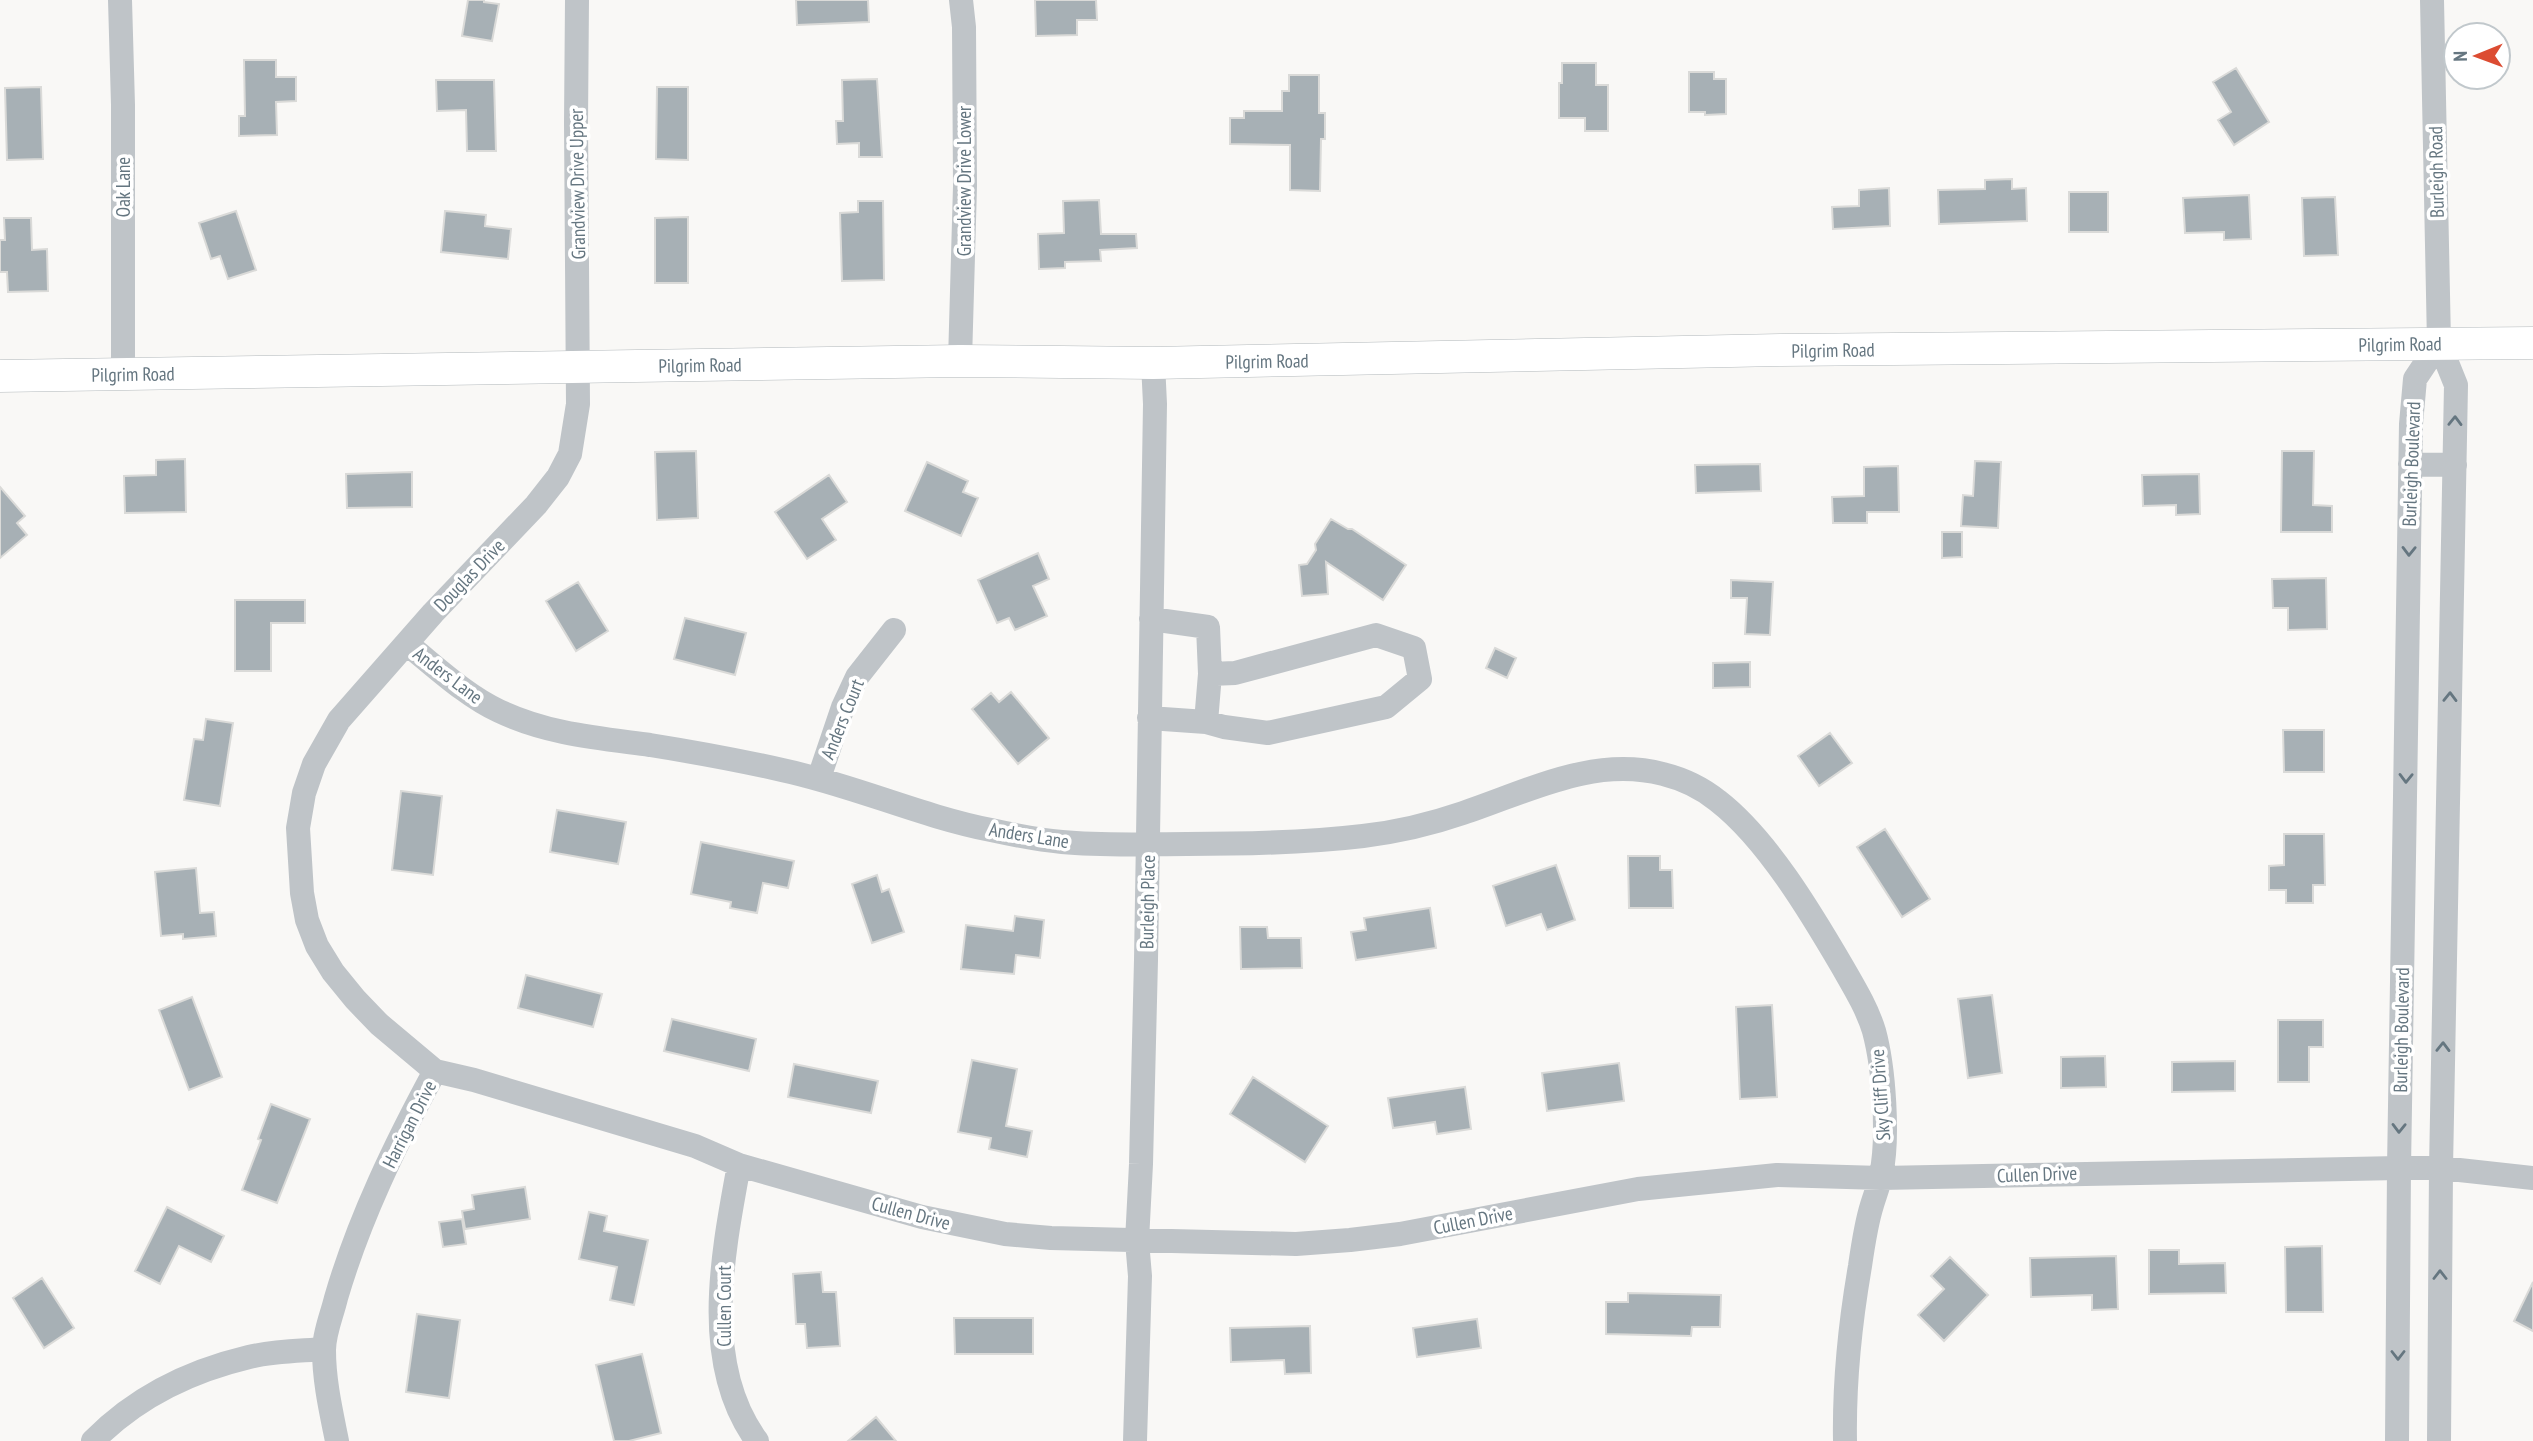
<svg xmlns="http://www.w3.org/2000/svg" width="2533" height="1441" font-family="'PT Sans Narrow',sans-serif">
	<rect width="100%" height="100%" fill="#f9f8f6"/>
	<!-- building -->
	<path fill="#a7b0b5" stroke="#dadad8" stroke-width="2" d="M468,0H484V2L499,4L492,41L462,36Z
		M796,0H868L869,22L797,25Z
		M1035,0H1096L1097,20H1077V35L1036,36Z
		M244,60H276V77H296V101L276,102L277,135L239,136V116H245Z
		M1562,63H1596V85H1608V131H1585V118H1559V83H1562Z
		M2236,68L2269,122L2234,145L2218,120L2231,112L2213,82Z
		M1689,72H1714V79H1726V114L1705,115V112H1689Z
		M1289,75H1319V113H1325V139H1321L1320,191L1290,190V145L1230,144V118H1244V111H1282V91H1289Z
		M877,79L882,157H859V143L837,144L836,121H843L842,80Z
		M436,80H494L496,151H467L466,110L437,111Z
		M41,87L43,159L7,160L5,88Z
		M657,87H688V160L656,159Z
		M2012,179V189L2026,188L2027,221L1939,224L1938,190L1985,189V180Z
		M1889,188L1890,226L1833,229L1832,207L1859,206V190Z
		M2069,192H2108V232H2069Z
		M2249,195L2251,239L2224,240V232L2185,233L2183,198Z
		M2335,197L2338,255L2304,256L2302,198Z
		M1099,200L1101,234H1136L1137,248L1100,250L1101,261L1065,262V268L1039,269L1038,234L1064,233L1063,201Z
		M858,201H883L884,280L842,281L840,213L858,212Z
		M236,211L256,270L228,279L220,256L211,259L199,223Z
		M445,211L486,215L485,226L511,229L508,259L441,252Z
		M688,217V283H655V218Z
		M4,218H31L32,250L47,249L48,291L8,292L7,272H0V240H5Z
		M696,451L698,518L657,520L655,452Z
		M2282,451H2314L2313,505L2332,506V532H2281Z
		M185,459L186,512L125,513L124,476L156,475V460Z
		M1975,461L2001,462L1998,528L1961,526L1963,495L1973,496Z
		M927,462L968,481L963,492L978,498L961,536L905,511Z
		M1760,464L1761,491L1696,493L1695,465Z
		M1898,466L1899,512H1867V523H1833L1832,497L1864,496V467Z
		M412,472V507L347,508L346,474Z
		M2199,474L2200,514L2176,515V505L2143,506L2142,475Z
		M829,475L847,502L822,519L836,540L807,559L775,512Z
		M0,487L25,516L17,523L27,535L0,558Z
		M1331,519L1348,529H1352L1406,565L1383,600L1326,562L1328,594L1302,596L1299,565L1307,564L1316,550L1315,544Z
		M1942,532H1962V557L1942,558Z
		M1038,553L1049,579L1033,586L1047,616L1015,630L1009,618L997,623L978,580Z
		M2326,578L2327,629L2288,630V608H2273L2272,579Z
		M1731,580L1773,582L1770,635L1745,634L1747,598H1731Z
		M578,582L608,631L576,651L546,601Z
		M235,600H305V623H271V671H235Z
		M685,618L746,633L735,675L674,659Z
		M1495,648L1516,658L1507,678L1486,668Z
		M1750,662V687L1713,688V663Z
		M1011,692L1049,738L1018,764L972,709L991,693L999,702Z
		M206,719L233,723L220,806L184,800L194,739L203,740Z
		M2283,730H2324V772H2284Z
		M1830,733L1852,763L1819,786L1798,756Z
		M401,791L442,796L433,875L392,870Z
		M557,810L626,822L618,864L550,852Z
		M1885,829L1930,899L1902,917L1857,847Z
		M2284,834H2324L2325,885H2313V903H2286V890H2269V866L2284,865Z
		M701,842L794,861L788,888L763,883L757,913L730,908L731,902L691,894Z
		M1628,856H1660V870H1672L1673,908H1629Z
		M1556,865L1575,920L1547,930L1541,914L1506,926L1493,886Z
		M196,868L200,913L214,912L216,936L183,939V934L161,936L155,872Z
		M877,875L882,892L889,889L904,932L872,943L852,884Z
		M1430,908L1436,948L1356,960L1351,932L1366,930L1364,918Z
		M1015,916L1044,920L1040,958L1016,955L1014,974L961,969L966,925L1013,931Z
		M1240,927H1267L1268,938H1301L1302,968L1241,969Z
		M526,975L602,994L593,1027L518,1008Z
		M1992,995L2002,1073L1968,1078L1958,999Z
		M192,997L222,1077L189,1090L159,1010Z
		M1772,1005L1777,1097L1740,1099L1736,1007Z
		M672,1019L756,1039L749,1071L664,1051Z
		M2278,1020H2323V1047H2309V1082H2278Z
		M2105,1056L2106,1087L2061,1088V1057Z
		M972,1060L1017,1069L1006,1126L1032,1131L1027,1157L989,1149L991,1138L958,1132Z
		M2235,1061V1091L2172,1092V1062Z
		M1619,1063L1624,1101L1547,1111L1542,1073Z
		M794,1064L878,1081L871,1113L788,1097Z
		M1253,1077L1328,1126L1305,1162L1230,1114Z
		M1465,1087L1471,1129L1437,1134L1435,1122L1393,1128L1388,1098Z
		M271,1104L310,1119L277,1203L242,1190L261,1140L258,1139Z
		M525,1187L530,1219L465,1229L462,1211L474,1209L472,1195Z
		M167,1207L224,1236L211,1262L179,1246L160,1284L135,1271Z
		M589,1212L607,1216L604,1231L648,1240L634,1305L610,1300L617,1267L579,1259Z
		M462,1219L466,1244L443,1247L439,1222Z
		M2322,1246L2323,1312H2286L2285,1247Z
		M2149,1250H2179V1264L2225,1263L2226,1293L2149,1294Z
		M2116,1256L2118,1309L2092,1310V1295L2031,1297L2030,1258Z
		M1950,1257L1988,1295L1944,1341L1918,1315L1944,1289L1931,1276Z
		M821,1272L823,1292H836L840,1346L807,1348L805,1324H796L793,1274Z
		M42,1278L74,1328L44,1348L13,1298Z
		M2533,1282V1331L2514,1321Z
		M1628,1293L1721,1295L1720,1327H1692L1691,1336L1606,1334V1302H1628Z
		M417,1314L460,1320L449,1398L406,1392Z
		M954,1318H1033V1354H955Z
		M1477,1319L1481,1348L1417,1357L1413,1328Z
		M1310,1326L1311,1373L1285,1374L1284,1360L1231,1362L1230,1328Z
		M642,1354L661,1433L629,1441H614L596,1365Z
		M876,1417L896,1441H848Z"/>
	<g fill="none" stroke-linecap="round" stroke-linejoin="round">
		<defs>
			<path id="major" d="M0,376L960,361L1153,363L1781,350L2533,343"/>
		</defs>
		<!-- major casing -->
		<use href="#major" stroke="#b3b9bc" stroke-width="33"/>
		<!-- minor -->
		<path stroke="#bfc4c8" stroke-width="24" d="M120,0L123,105V374
			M577,0L576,123L578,404L570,454L558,477L536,505L433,613L339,720L314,764L304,793L298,828L302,893L307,920L317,946L333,972L355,999L379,1024L435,1071L474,1080L695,1146L739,1165L922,1217L1005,1234L1051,1238L1296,1244L1350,1240L1400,1234L1638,1189L1777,1175L1881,1178L2399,1168H2441L2533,1178
			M2432,0L2439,343L2456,385L2441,1168L2439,1441
			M960,361L965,186L964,27L961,0
			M2410,464L2455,465
			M407,644C436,667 465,695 499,711C547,734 598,738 650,745C694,752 738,760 782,770C853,785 920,816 991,830C1014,835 1039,840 1062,842C1103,846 1146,844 1187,844C1246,844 1304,843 1363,836C1397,832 1431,824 1463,813C1529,791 1593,756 1663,774C1683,779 1702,788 1718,801C1767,839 1811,913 1842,966C1854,987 1867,1008 1874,1031C1884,1068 1889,1138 1881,1175C1879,1185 1875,1195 1872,1205C1866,1224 1863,1245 1860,1266C1850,1324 1844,1382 1845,1441
			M1149,718L1206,722L1224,727L1268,733L1386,707L1420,679L1414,648L1376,635L1235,673L1210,674L1208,627L1151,619
			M1206,722L1210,674
			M819,778L843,707L857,677L894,630
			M739,1165C723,1252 700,1364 757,1441
			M93,1441C135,1398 190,1371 249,1357C273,1351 300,1351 324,1349
			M337,1441C331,1411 324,1381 324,1350C324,1333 332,1315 336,1298C359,1219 396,1143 435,1071
			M1135,1441L1140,1276L1137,1241L1141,1164L1146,960L1155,404L1153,363
			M2397,1441L2399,1168L2411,424L2415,379L2439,343"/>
		<!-- major -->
		<use href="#major" stroke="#fff" stroke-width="32"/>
	</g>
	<!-- one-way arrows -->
	<defs><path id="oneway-chevron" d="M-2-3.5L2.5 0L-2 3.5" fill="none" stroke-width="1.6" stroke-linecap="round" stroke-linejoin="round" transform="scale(1.75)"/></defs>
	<g stroke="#657680">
		<use href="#oneway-chevron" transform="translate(2455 421) rotate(-89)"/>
		<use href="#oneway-chevron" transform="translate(2409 551) rotate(91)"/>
		<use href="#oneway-chevron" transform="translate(2450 697) rotate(-89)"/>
		<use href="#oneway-chevron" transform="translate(2406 778) rotate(91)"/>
		<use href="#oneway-chevron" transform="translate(2443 1047) rotate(-89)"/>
		<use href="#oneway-chevron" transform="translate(2399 1128) rotate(91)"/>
		<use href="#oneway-chevron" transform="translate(2440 1275) rotate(-90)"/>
		<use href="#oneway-chevron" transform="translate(2398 1355) rotate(90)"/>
	</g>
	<g text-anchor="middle" stroke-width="7" stroke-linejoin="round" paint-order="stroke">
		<!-- street labels -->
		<g font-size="19" fill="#657680" stroke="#fff">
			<text transform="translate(2436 172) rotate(-91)" y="7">Burleigh Road</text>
			<text transform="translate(964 181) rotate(-90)" y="7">Grandview Drive Lower</text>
			<text transform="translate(577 184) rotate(-91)" y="7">Grandview Drive Upper</text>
			<text transform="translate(123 187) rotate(-90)" y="7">Oak Lane</text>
			<text transform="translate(2400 344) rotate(-1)" y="7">Pilgrim Road</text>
			<text transform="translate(1833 350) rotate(-1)" y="7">Pilgrim Road</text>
			<text transform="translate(1267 361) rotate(-1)" y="7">Pilgrim Road</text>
			<text transform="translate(700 365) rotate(-1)" y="7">Pilgrim Road</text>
			<text transform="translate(133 374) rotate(-1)" y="7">Pilgrim Road</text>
			<text transform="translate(2411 464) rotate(-88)" y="7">Burleigh Boulevard</text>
			<text transform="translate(469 575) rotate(-46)" y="7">Douglas Drive</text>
			<text transform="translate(448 675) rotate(37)" y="7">Anders Lane</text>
			<text transform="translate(842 719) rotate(-68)" y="7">Anders Court</text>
			<text transform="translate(1029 835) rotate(9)" y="7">Anders Lane</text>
			<text transform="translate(1147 902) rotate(-89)" y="7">Burleigh Place</text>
			<text transform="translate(2401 1030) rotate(-89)" y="7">Burleigh Boulevard</text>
			<text transform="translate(1880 1095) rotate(-94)" y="7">Sky Cliff Drive</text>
			<text transform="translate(409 1124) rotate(-63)" y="7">Harrigan Drive</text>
			<text transform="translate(2037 1174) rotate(-2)" y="7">Cullen Drive</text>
			<text transform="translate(911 1213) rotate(15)" y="7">Cullen Drive</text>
			<text transform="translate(1473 1220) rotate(-11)" y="7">Cullen Drive</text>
			<text transform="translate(724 1306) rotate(-90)" y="7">Cullen Court</text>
		</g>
	</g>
	<!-- north arrow -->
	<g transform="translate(2477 56) rotate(269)"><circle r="33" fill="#ffffff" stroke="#c1c8cc" stroke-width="2"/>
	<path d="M0-5L12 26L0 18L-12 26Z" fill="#dc4c32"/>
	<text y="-10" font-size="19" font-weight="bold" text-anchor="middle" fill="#657680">N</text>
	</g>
</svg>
